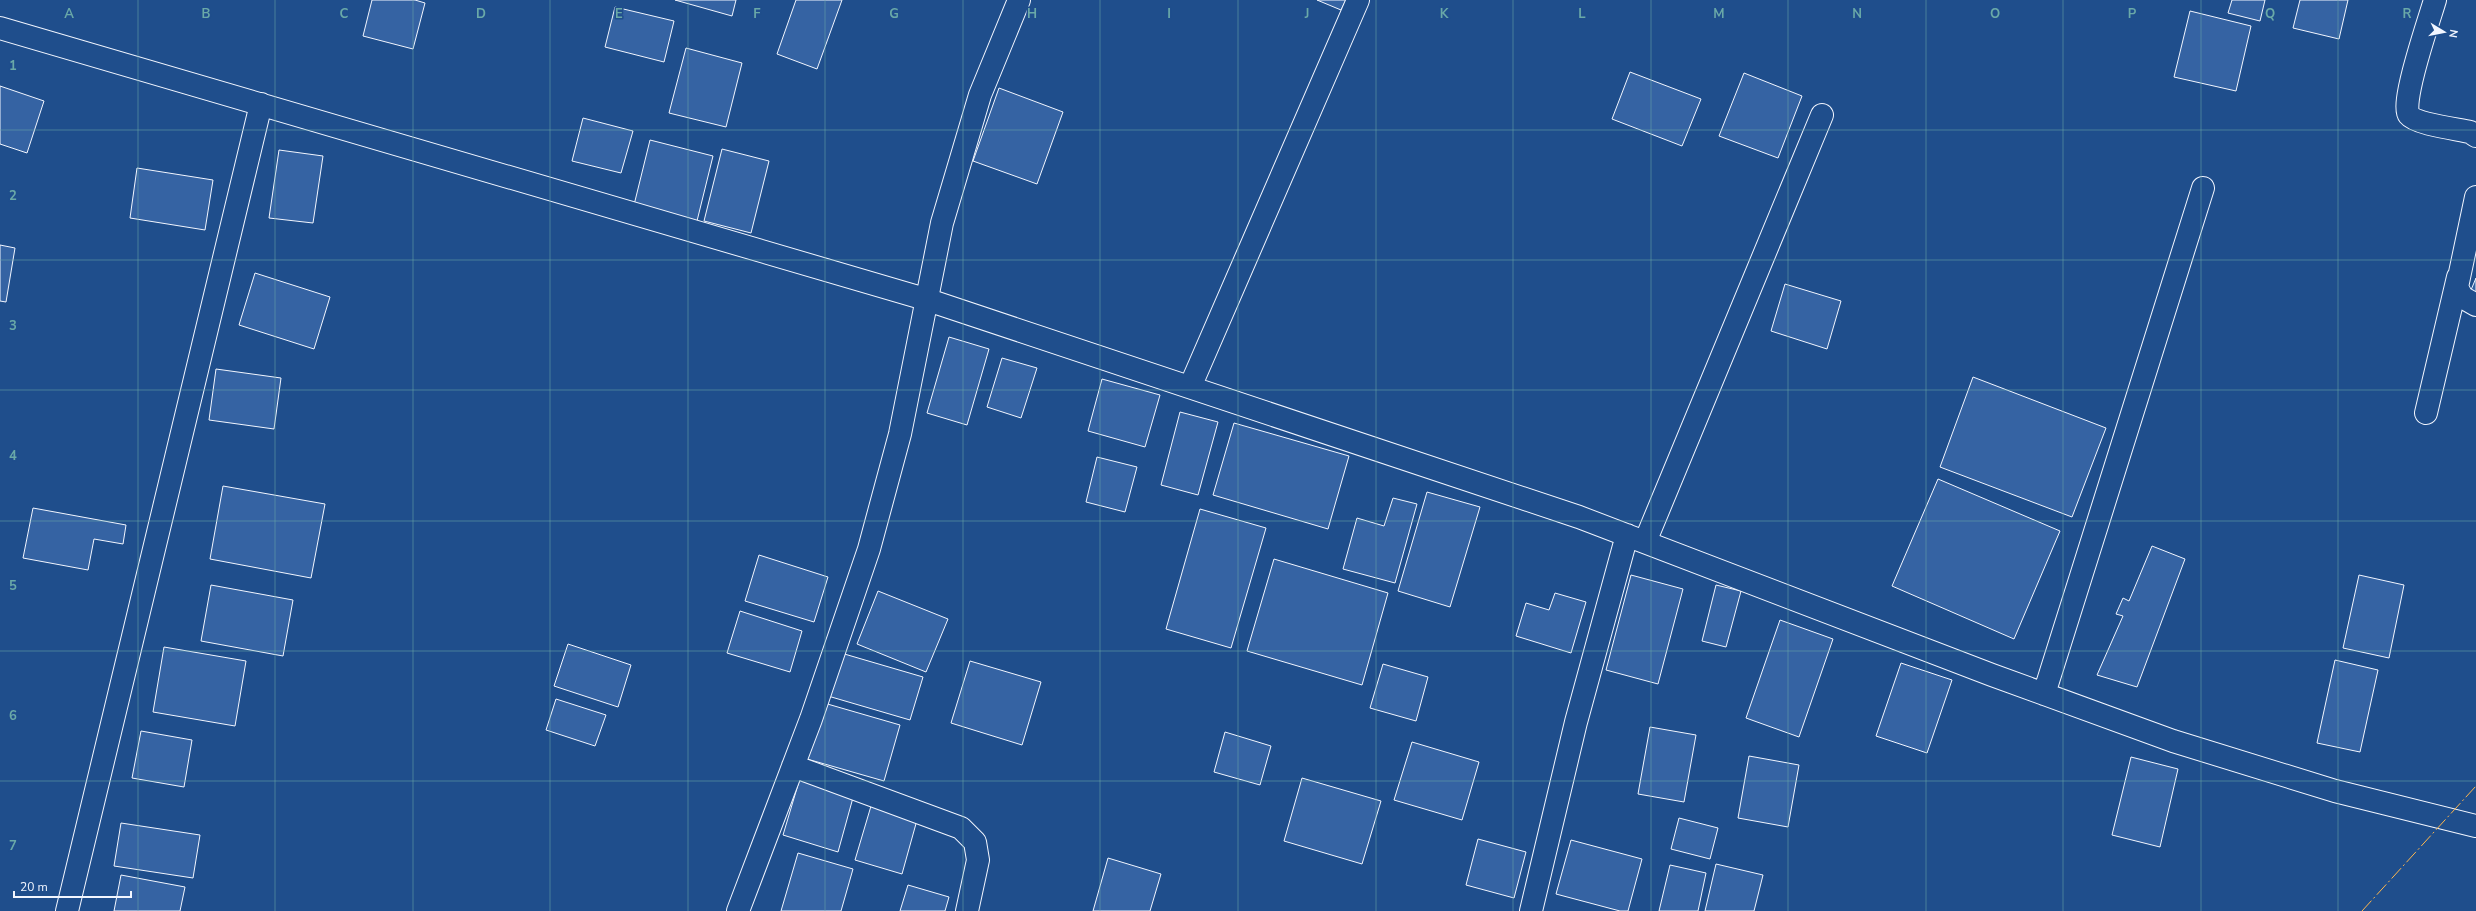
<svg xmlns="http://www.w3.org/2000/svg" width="2476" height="911" font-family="'Nunito Sans',sans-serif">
	<rect width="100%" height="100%" fill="#1f4e8c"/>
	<!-- building -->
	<path fill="#3563a3" stroke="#f2f6ff" d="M372,0H415L425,3L413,49L363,36Z
		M675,0H736L732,16Z
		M796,0H842L817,69L777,54Z
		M1317,0H1346L1341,10Z
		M2232,0H2265L2260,21L2228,13Z
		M2300,0H2348L2339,39L2293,28Z
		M615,7L674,21L664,62L605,47Z
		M2190,11L2251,26L2236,91L2174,77Z
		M686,48L742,63L726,127L669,113Z
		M1630,72L1701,99L1682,146L1612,119Z
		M1744,73L1802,96L1778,158L1719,136Z
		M0,86L44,101L27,153L0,144Z
		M999,88L1063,112L1037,184L973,161Z
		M583,118L633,131L621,173L572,161Z
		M650,140L713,156L697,221L634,205Z
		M722,149L769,161L751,233L704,221Z
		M279,150L323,156L313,223L269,218Z
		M137,168L213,180L205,230L130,218Z
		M0,245L15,248L6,302L0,301Z
		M255,273L330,297L314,349L239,325Z
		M2476,278V292L2471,290Z
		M1785,284L1841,301L1827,349L1771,331Z
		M949,337L989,349L967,425L927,413Z
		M1002,358L1037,368L1021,418L987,407Z
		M216,369L281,378L274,429L209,420Z
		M1973,377L2106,428L2072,517L1940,467Z
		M1102,379L1160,395L1145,447L1088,431Z
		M1180,412L1218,422L1198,495L1161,485Z
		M1234,423L1349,456L1328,529L1213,495Z
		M1097,457L1137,467L1125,512L1086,502Z
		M1938,479L2060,531L2014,639L1892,586Z
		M223,486L325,504L311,578L210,559Z
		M1427,492L1480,507L1450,607L1398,591Z
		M1393,498L1417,504L1395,583L1343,569L1357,518L1384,526Z
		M33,508L126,525L123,544L94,539L88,570L23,558Z
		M1200,509L1266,528L1231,648L1166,629Z
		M2152,546L2185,559L2137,687L2097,675L2123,616L2116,614L2123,598L2129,601Z
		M759,555L828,577L814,622L745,601Z
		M1274,559L1388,593L1362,685L1247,651Z
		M1631,575L1683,589L1658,684L1606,670Z
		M2359,575L2404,585L2389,658L2343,648Z
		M211,585L293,600L283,656L201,641Z
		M1716,585L1741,591L1726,647L1702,641Z
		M878,591L948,619L926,672L857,644Z
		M1555,593L1586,602L1571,653L1516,636L1526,603L1549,610Z
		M740,611L802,631L790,672L727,653Z
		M1780,620L1833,639L1799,737L1746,718Z
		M568,644L631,665L618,707L554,686Z
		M164,647L246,661L235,726L153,712Z
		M841,653L923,677L910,720L828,696Z
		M2335,660L2378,670L2360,752L2317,743Z
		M970,661L1041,682L1022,745L951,723Z
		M1901,663L1952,680L1927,753L1876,736Z
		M1383,664L1428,677L1416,721L1370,708Z
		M556,699L606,715L595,746L546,730Z
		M824,703L900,725L884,781L807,759Z
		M1650,727L1696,735L1684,802L1638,794Z
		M141,731L192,740L184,787L132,778Z
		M1225,732L1271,746L1260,785L1214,772Z
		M1412,742L1479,762L1462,820L1394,800Z
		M1749,756L1799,765L1788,827L1738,818Z
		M2131,757L2178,769L2160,847L2112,835Z
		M800,778L854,794L838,852L783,835Z
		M1302,778L1381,801L1362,864L1284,841Z
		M871,806L917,820L902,874L855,860Z
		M1679,818L1718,828L1710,859L1671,849Z
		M121,823L200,835L193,878L114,866Z
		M1478,839L1526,852L1514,898L1466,885Z
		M1571,840L1642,859L1628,911H1620L1556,894Z
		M798,853L853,869L841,911H781Z
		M1108,858L1161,874L1150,911H1093Z
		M1716,864L1763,875L1754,911H1705Z
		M1670,865L1706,873L1698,911H1659Z
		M121,875L185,887L180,911H114Z
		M908,885L949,897L945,911H900Z"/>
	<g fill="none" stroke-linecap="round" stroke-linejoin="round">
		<defs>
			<path id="street" d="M2435,0C2430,17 2400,104 2409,115C2416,124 2457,129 2470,132L2476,136
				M0,28L925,299L1579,517L1992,675L2173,741L2335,791L2476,826
				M2476,197L2457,287L2462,297L2476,305
				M1190,387L1358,0
				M2426,413L2458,277
				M1645,542L1822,115
				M2044,694L2203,188
				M793,766L961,828L975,842L978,860L967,911
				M67,911L261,104
				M738,911L811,719L869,549L900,434L942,223L980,95L1019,0
				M1531,911L1576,722L1627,535"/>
		</defs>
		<!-- street casing -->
		<use href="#street" stroke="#f2f6ff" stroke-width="24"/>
		<!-- street -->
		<use href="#street" stroke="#1f4e8c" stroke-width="22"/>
		<!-- power -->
		<path stroke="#ffb74d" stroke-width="1" stroke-dasharray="14 3 2 3" stroke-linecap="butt" d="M2362,911L2476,786"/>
	</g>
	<!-- grid -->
	<path fill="none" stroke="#6aa9a8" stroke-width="1" stroke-opacity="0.55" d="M138,0V911M275,0V911M413,0V911M550,0V911M688,0V911M825,0V911M963,0V911M1100,0V911M1238,0V911M1376,0V911M1513,0V911M1651,0V911M1788,0V911M1926,0V911M2063,0V911M2201,0V911M2338,0V911M0,130H2476M0,260H2476M0,390H2476M0,521H2476M0,651H2476M0,781H2476"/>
	<g font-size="13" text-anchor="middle" font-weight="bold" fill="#6aa9a8" stroke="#1f4e8c" stroke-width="3" stroke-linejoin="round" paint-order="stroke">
		<text x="69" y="18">A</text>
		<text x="206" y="18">B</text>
		<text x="344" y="18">C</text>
		<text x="481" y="18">D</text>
		<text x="619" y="18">E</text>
		<text x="757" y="18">F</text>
		<text x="894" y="18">G</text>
		<text x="1032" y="18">H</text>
		<text x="1169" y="18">I</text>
		<text x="1307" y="18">J</text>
		<text x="1444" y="18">K</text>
		<text x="1582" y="18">L</text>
		<text x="1719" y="18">M</text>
		<text x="1857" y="18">N</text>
		<text x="1995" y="18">O</text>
		<text x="2132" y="18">P</text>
		<text x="2270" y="18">Q</text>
		<text x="2407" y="18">R</text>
		<text x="13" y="70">1</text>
		<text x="13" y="200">2</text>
		<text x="13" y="330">3</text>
		<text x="13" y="460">4</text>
		<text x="13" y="590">5</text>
		<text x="13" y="720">6</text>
		<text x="13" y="850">7</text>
	</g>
	<!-- north arrow -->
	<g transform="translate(2444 32) rotate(100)" stroke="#1f4e8c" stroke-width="3" paint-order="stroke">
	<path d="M0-3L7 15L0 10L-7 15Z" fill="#f2f6ff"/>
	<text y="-6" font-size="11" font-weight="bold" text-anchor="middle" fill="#f2f6ff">N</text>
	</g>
	<!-- scale -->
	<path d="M14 891v6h117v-6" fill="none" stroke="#f2f6ff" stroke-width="2"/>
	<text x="20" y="891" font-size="12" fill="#f2f6ff" stroke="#1f4e8c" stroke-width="3" paint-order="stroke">20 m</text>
</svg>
